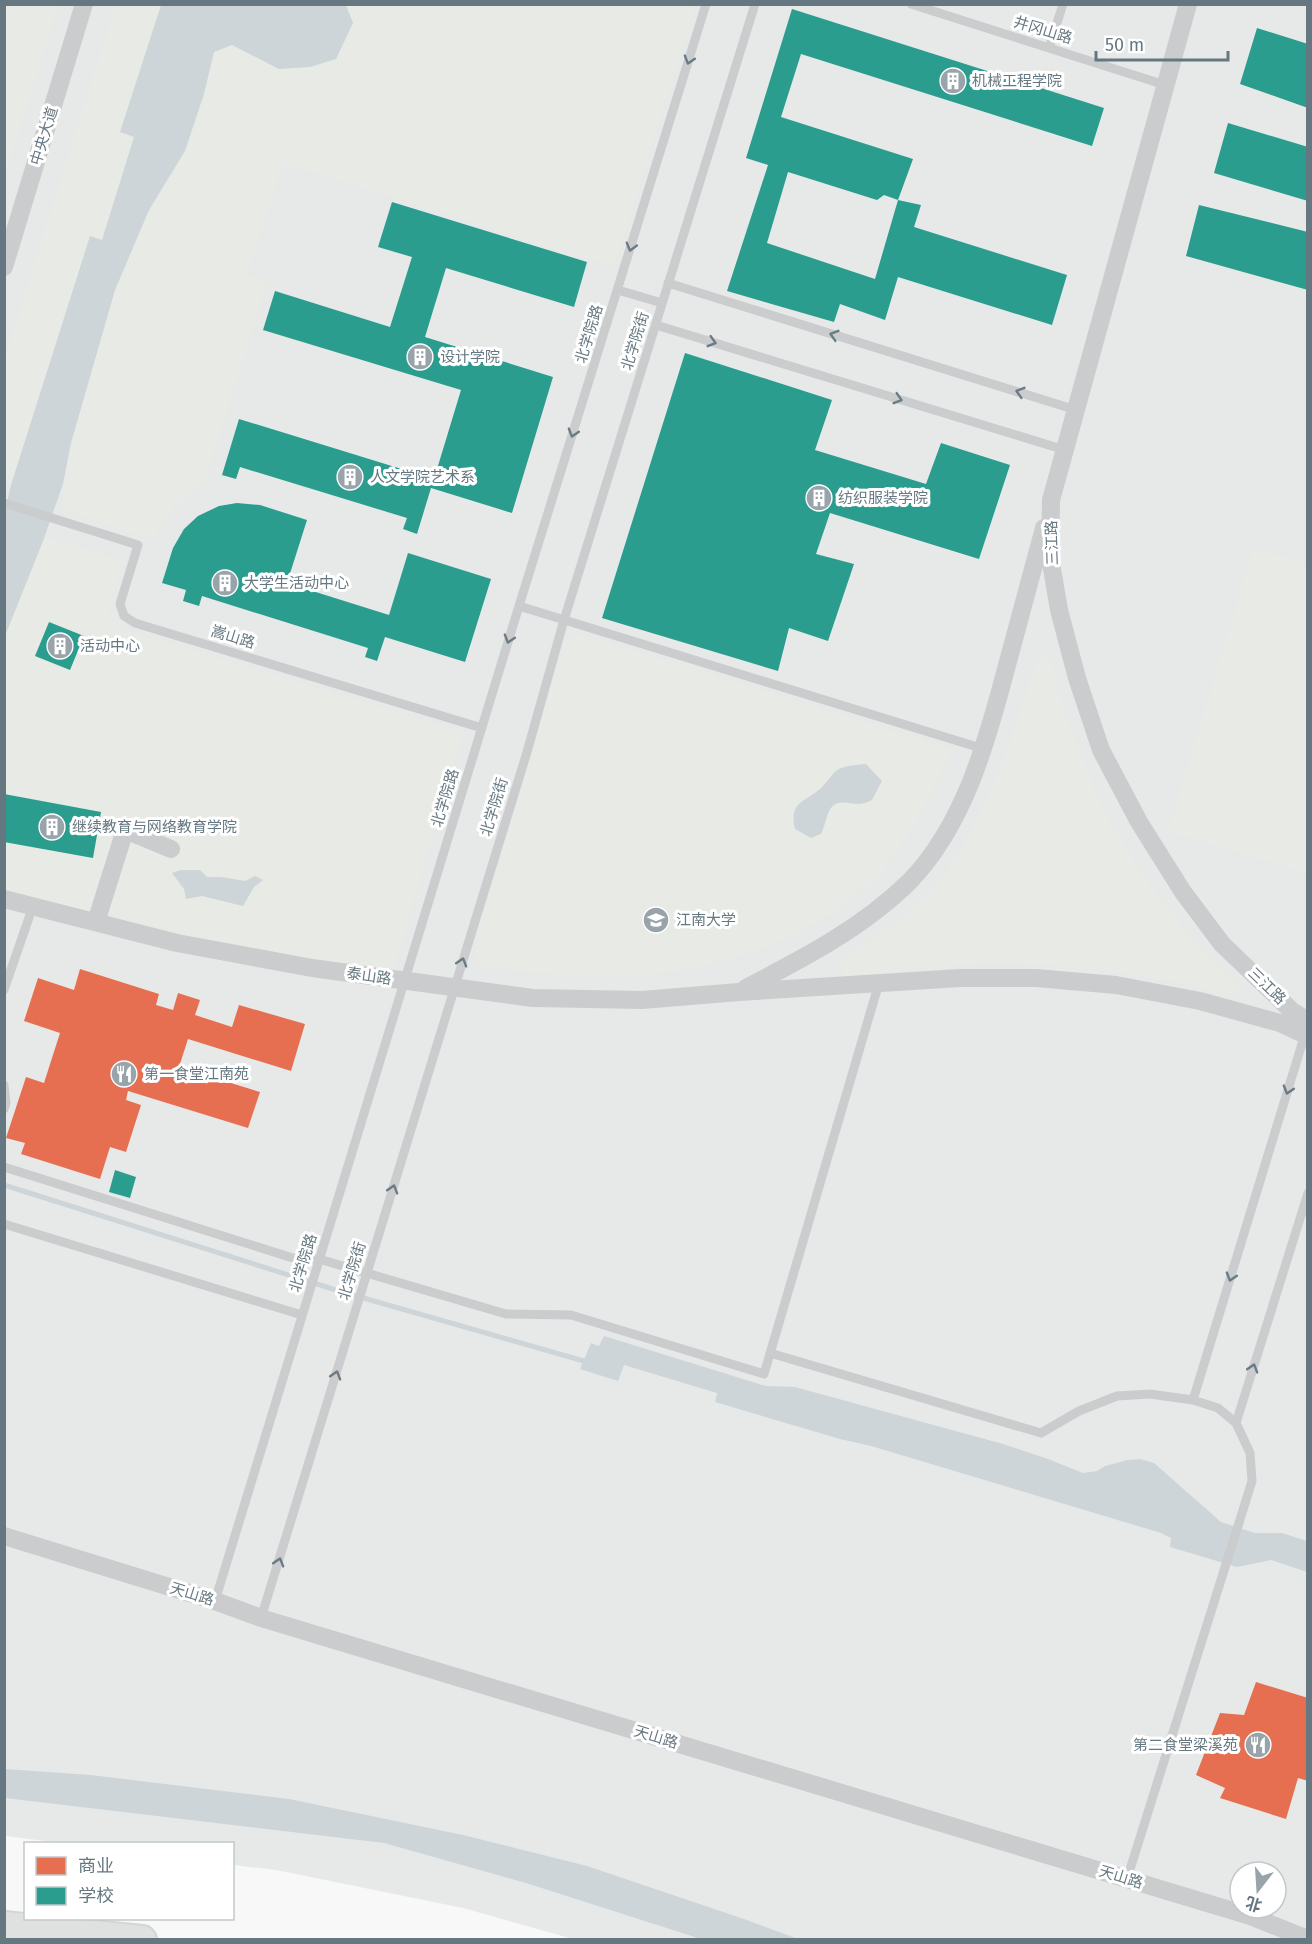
<svg xmlns="http://www.w3.org/2000/svg" width="1312" height="1944" font-family="'Fira Sans','Noto Sans SC',sans-serif">
	<rect width="100%" height="100%" fill="#f8f8f8"/>
	<!-- built -->
	<path fill="#e7e9e8" fill-rule="evenodd" d="M4,5H1307V1939H573L463,1908L276,1870L233,1865L232,1844H69L5,1836ZM1240,1872H1276V1908H1240Z"/>
	<!-- green -->
	<path fill="#e7eae5" d="M4,5H58L5,177H4Z
		M116,5H161L120,132L134,137L102,240L90,237L11,485L5,483V357Z
		M346,5H696L614,267L283,163L247,275L267,283L204,483C177,501 168,509 154,539L92,520L62,508L63,484L71,443L114,290L149,210L185,151L204,94L214,52L231,45L279,69L335,59L352,23Z
		M45,537L123,561L109,610L112,621L121,629L463,732L393,972L252,948L5,895L4,636Z
		M1254,548L1307,564V873L1168,831Z
		M574,635L589,637L952,749C937,784 920,817 898,849C893,856 888,864 882,871C817,940 714,972 622,976C578,977 533,972 489,969L477,964L476,950L481,925L564,644Z
		M1047,656C1060,672 1054,681 1060,699C1071,731 1083,762 1096,793C1117,839 1147,885 1180,924C1197,945 1219,963 1238,983L1240,991L1230,995L1188,984L1120,972L1052,965L991,963L891,971L856,977L844,975L840,964C865,939 901,924 926,897C964,854 990,799 1009,746C1018,718 1026,691 1036,663Z"/>
	<!-- water -->
	<path fill="#cdd5d8" d="M161,5H346L353,23L336,59L310,67L279,69L232,45L214,52L204,94L185,151L149,210L115,290L71,443L63,484L43,541L5,636L4,514L11,485L90,236L102,240L134,137L120,132Z
		M866,764L882,781L872,800C868,802 863,804 858,804C849,804 838,799 831,808C827,813 825,826 821,834L811,838L795,829C788,800 808,802 823,786C829,780 831,774 839,769C846,765 858,765 866,764Z
		M181,870H200L207,877H221L245,881L255,876L263,880L254,887L243,906L202,896L186,899L184,889L172,873Z
		M604,1336L766,1386L795,1387L1003,1444L1048,1459L1083,1473L1097,1471L1105,1466L1128,1460L1140,1459L1154,1463L1221,1522L1255,1533H1282L1307,1541V1572L1271,1560L1237,1567L1170,1547L1171,1538L1161,1533L871,1446L840,1439L715,1402L717,1393L624,1365L618,1381L580,1369L591,1343L599,1346Z
		M5,1769L91,1775L289,1799L463,1835L587,1866L744,1919L798,1939H701L526,1883L384,1843L5,1798Z"/>
	<!-- shops -->
	<path fill="#e76f51" d="M80,969L159,994L156,1005L173,1010L178,993L200,1000L195,1015L232,1027L239,1005L305,1024L291,1071L188,1039L179,1067L260,1092L248,1128L128,1091L126,1100L141,1105L126,1152L110,1147L100,1179L21,1154L25,1143L6,1138L26,1077L44,1083L60,1033L24,1021L38,978L74,990Z
		M1256,1682L1308,1698V1781L1298,1778L1286,1819L1220,1798L1225,1788L1196,1775L1220,1713L1244,1715Z"/>
	<!-- schools -->
	<path fill="#2a9d8f" fill-rule="evenodd" d="M792,9L1104,108L1092,146L801,54L781,117L913,159L898,200L921,205L914,227L1067,275L1052,325L898,277L885,320L840,304L834,322L727,291L768,165L746,158ZM788,172L877,200L884,195L898,200L875,279L767,243Z
		M1257,28L1308,44V108L1240,84Z
		M1228,123L1308,147V201L1214,173Z
		M392,202L587,262L574,307L446,268L425,337L553,377L512,513L431,488L417,534L403,529L407,518L240,467L236,479L222,475L239,419L434,479L461,390L263,330L275,291L390,327L412,257L378,247Z
		M1199,205L1308,232V290L1186,256Z
		M685,353L832,400L815,450L926,484L941,443L1010,465L979,559L830,513L816,554L854,564L828,641L789,628L778,671L602,618Z
		M237,503L260,505L307,520L287,583L389,615L408,553L491,579L465,662L385,637L377,661L365,657L368,648L202,596L199,606L183,601L186,590L162,583L173,548L184,529L198,516L219,506Z
		M49,622L84,636L70,670L35,656Z
		M4,794L101,812L93,858L4,842Z
		M115,1170L136,1177L130,1198L109,1192Z"/>
	<g fill="none" stroke-linecap="round" stroke-linejoin="round">
		<!-- stream -->
		<path stroke="#cdd5d8" stroke-width="5" d="M4,1185L339,1291L584,1361"/>
		<defs>
			<path id="primary" d="M4,1926L142,1940"/>
		</defs>
		<!-- primary casing -->
		<use href="#primary" stroke="#d4d5d6" stroke-width="32"/>
		<!-- service -->
		<path stroke="#cbcccd" stroke-width="9" d="M911,4L1165,85
			M1049,48L1063,4
			M668,283L1076,410
			M618,290L662,303
			M656,325L1065,450
			M4,503L138,545L120,604L124,616L135,623L482,728
			M519,606L984,749
			M4,990L33,906
			M4,1085L6,1103L4,1109
			M4,1167L296,1259H319L506,1314L571,1315L764,1374L879,983
			M4,1224L302,1315
			M770,1353L1041,1433L1079,1411L1117,1396L1150,1394L1193,1400L1218,1408L1236,1423L1250,1453L1252,1481L1243,1510L1127,1879
			M1193,1400L1305,1034
			M1236,1423L1308,1193
			M215,1601L519,606L706,4
			M261,1618L527,752L564,620L755,4"/>
		<!-- minor -->
		<path stroke="#cbcccd" stroke-width="18" d="M1188,4L1051,500L1050,557L1059,610L1077,678L1101,750L1139,822L1183,892L1222,944L1292,1011L1308,1021
			M4,267L84,4
			M4,899L177,943L312,968L533,998L642,1000L739,992L960,978H1036L1116,985L1200,1001L1280,1023L1308,1036
			M96,922L125,830L171,849
			M746,988C804,958 862,928 909,882C964,826 987,741 1006,669C1019,622 1031,575 1044,528
			M4,1536L215,1601L261,1618L1250,1916L1308,1939"/>
		<!-- primary -->
		<use href="#primary" stroke="#dfe0e0" stroke-width="28"/>
	</g>
	<!-- one-way arrows -->
	<defs><path id="oneway-chevron" d="M-2-3.5L2.5 0L-2 3.5" fill="none" stroke-width="1.6" stroke-linecap="round" stroke-linejoin="round" transform="scale(1.5)"/></defs>
	<g stroke="#6a7b84">
		<use href="#oneway-chevron" transform="translate(689 60) rotate(107)"/>
		<use href="#oneway-chevron" transform="translate(631 247) rotate(106)"/>
		<use href="#oneway-chevron" transform="translate(834 335) rotate(-163)"/>
		<use href="#oneway-chevron" transform="translate(712 342) rotate(17)"/>
		<use href="#oneway-chevron" transform="translate(1020 392) rotate(-163)"/>
		<use href="#oneway-chevron" transform="translate(898 399) rotate(17)"/>
		<use href="#oneway-chevron" transform="translate(573 433) rotate(107)"/>
		<use href="#oneway-chevron" transform="translate(509 639) rotate(107)"/>
		<use href="#oneway-chevron" transform="translate(462 962) rotate(-73)"/>
		<use href="#oneway-chevron" transform="translate(1288 1090) rotate(107)"/>
		<use href="#oneway-chevron" transform="translate(393 1189) rotate(-73)"/>
		<use href="#oneway-chevron" transform="translate(1231 1277) rotate(107)"/>
		<use href="#oneway-chevron" transform="translate(1253 1368) rotate(-73)"/>
		<use href="#oneway-chevron" transform="translate(336 1375) rotate(-73)"/>
		<use href="#oneway-chevron" transform="translate(279 1562) rotate(-73)"/>
	</g>
	<!-- icons -->
	<defs>
		<symbol id="building-disc" viewBox="-11 -11 22 22"><circle r="9.5" fill="#98a4aa" stroke="#fff"/><path d="M-4-6H4V6H1V3H-1V6H-4ZM-2.5-4.3h1.7v1.8h-1.7ZM.8-4.3h1.7v1.8H.8ZM-2.5-1h1.7V.8h-1.7ZM.8-1h1.7V.8H.8Z" fill="#fff"/></symbol>
		<symbol id="university-disc" viewBox="-11 -11 22 22"><circle r="9.5" fill="#98a4aa" stroke="#fff"/><path d="M0-5L7-2L0 1L-7-2ZM-4 1L0 2.5L4 1V4Q0 6-4 4Z" fill="#fff"/></symbol>
		<symbol id="restaurant-disc" viewBox="-11 -11 22 22"><circle r="9.5" fill="#98a4aa" stroke="#fff"/><path d="M-5-6h1v4h1v-4h1v4h1v-4h1v5L-1.5 .5V6h-2V.5L-5-1ZM5-6V6H3V1.5H1.5Q1.5-4 5-6Z" fill="#fff"/></symbol>
	</defs>
	<g fill-rule="evenodd">
		<use href="#building-disc" x="938" y="66" width="30" height="30"/>
		<use href="#building-disc" x="405" y="342" width="30" height="30"/>
		<use href="#building-disc" x="335" y="462" width="30" height="30"/>
		<use href="#building-disc" x="804" y="483" width="30" height="30"/>
		<use href="#building-disc" x="210" y="568" width="30" height="30"/>
		<use href="#building-disc" x="45" y="631" width="30" height="30"/>
		<use href="#building-disc" x="37" y="812" width="30" height="30"/>
		<use href="#university-disc" x="641" y="905" width="30" height="30"/>
		<use href="#restaurant-disc" x="109" y="1059" width="30" height="30"/>
		<use href="#restaurant-disc" x="1243" y="1730" width="30" height="30"/>
	</g>
	<g text-anchor="middle" stroke-width="6" stroke-linejoin="round" paint-order="stroke">
		<!-- street labels -->
		<g font-size="15" fill="#657780" stroke="#fff">
			<text transform="translate(1043 30) rotate(17)" y="5">井冈山路</text>
			<text transform="translate(44 136) rotate(-73)" y="5">中央大道</text>
			<text transform="translate(589 334) rotate(-73)" y="5">北学院路</text>
			<text transform="translate(635 341) rotate(-73)" y="5">北学院街</text>
			<text transform="translate(1052 543) rotate(-92)" y="5">三江路</text>
			<text transform="translate(233 637) rotate(17)" y="5">嵩山路</text>
			<text transform="translate(445 798) rotate(-73)" y="5">北学院路</text>
			<text transform="translate(494 807) rotate(-73)" y="5">北学院街</text>
			<text transform="translate(369 976) rotate(8)" y="5">泰山路</text>
			<text transform="translate(1267 986) rotate(44)" y="5">三江路</text>
			<text transform="translate(303 1263) rotate(-73)" y="5">北学院路</text>
			<text transform="translate(352 1271) rotate(-73)" y="5">北学院街</text>
			<text transform="translate(192 1594) rotate(17)" y="5">天山路</text>
			<text transform="translate(656 1737) rotate(17)" y="5">天山路</text>
			<text transform="translate(1121 1877) rotate(17)" y="5">天山路</text>
		</g>
		<!-- poi labels -->
		<g font-size="15" fill="#657780" stroke="#fff" text-anchor="start">
			<text x="972" y="86">机械工程学院</text>
			<text x="440" y="362">设计学院</text>
			<text x="370" y="482">人文学院艺术系</text>
			<text x="838" y="503">纺织服装学院</text>
			<text x="244" y="588">大学生活动中心</text>
			<text x="80" y="651">活动中心</text>
			<text x="72" y="832">继续教育与网络教育学院</text>
			<text x="676" y="925">江南大学</text>
			<text x="144" y="1079">第一食堂江南苑</text>
			<text x="1238" y="1750" text-anchor="end">第二食堂梁溪苑</text>
		</g>
	</g>
	<!-- border -->
	<rect width="1312" height="1944" fill="none" stroke="#657780" stroke-width="12"/>
	<!-- legend -->
	<rect x="24" y="1842" width="210" height="78" fill="#ffffff" stroke="#c1c9cc" stroke-width="1.5"/>
	<rect x="36" y="1857" width="30" height="18" fill="#e76f51" stroke="#c1c9cc" stroke-width="1.5"/>
	<text x="78" y="1872" font-size="18" fill="#657780">商业</text>
	<rect x="36" y="1887" width="30" height="18" fill="#2a9d8f" stroke="#c1c9cc" stroke-width="1.5"/>
	<text x="78" y="1902" font-size="18" fill="#657780">学校</text>
	<!-- north arrow -->
	<g transform="translate(1258 1890) rotate(197)"><circle r="28" fill="#ffffff" stroke="#c1c9cc" stroke-width="1.5"/>
	<path d="M0-4.5L10 22L0 15L-10 22Z" fill="#98a4aa"/>
	<text y="-9" font-size="16" font-weight="bold" text-anchor="middle" fill="#657780">北</text>
	</g>
	<!-- scale -->
	<path d="M1096 51v9h132v-9" fill="none" stroke="#657780" stroke-width="3"/>
	<text x="1105" y="51" font-size="18" fill="#657780" stroke="#ffffff" stroke-width="4.5" paint-order="stroke">50 m</text>
</svg>
